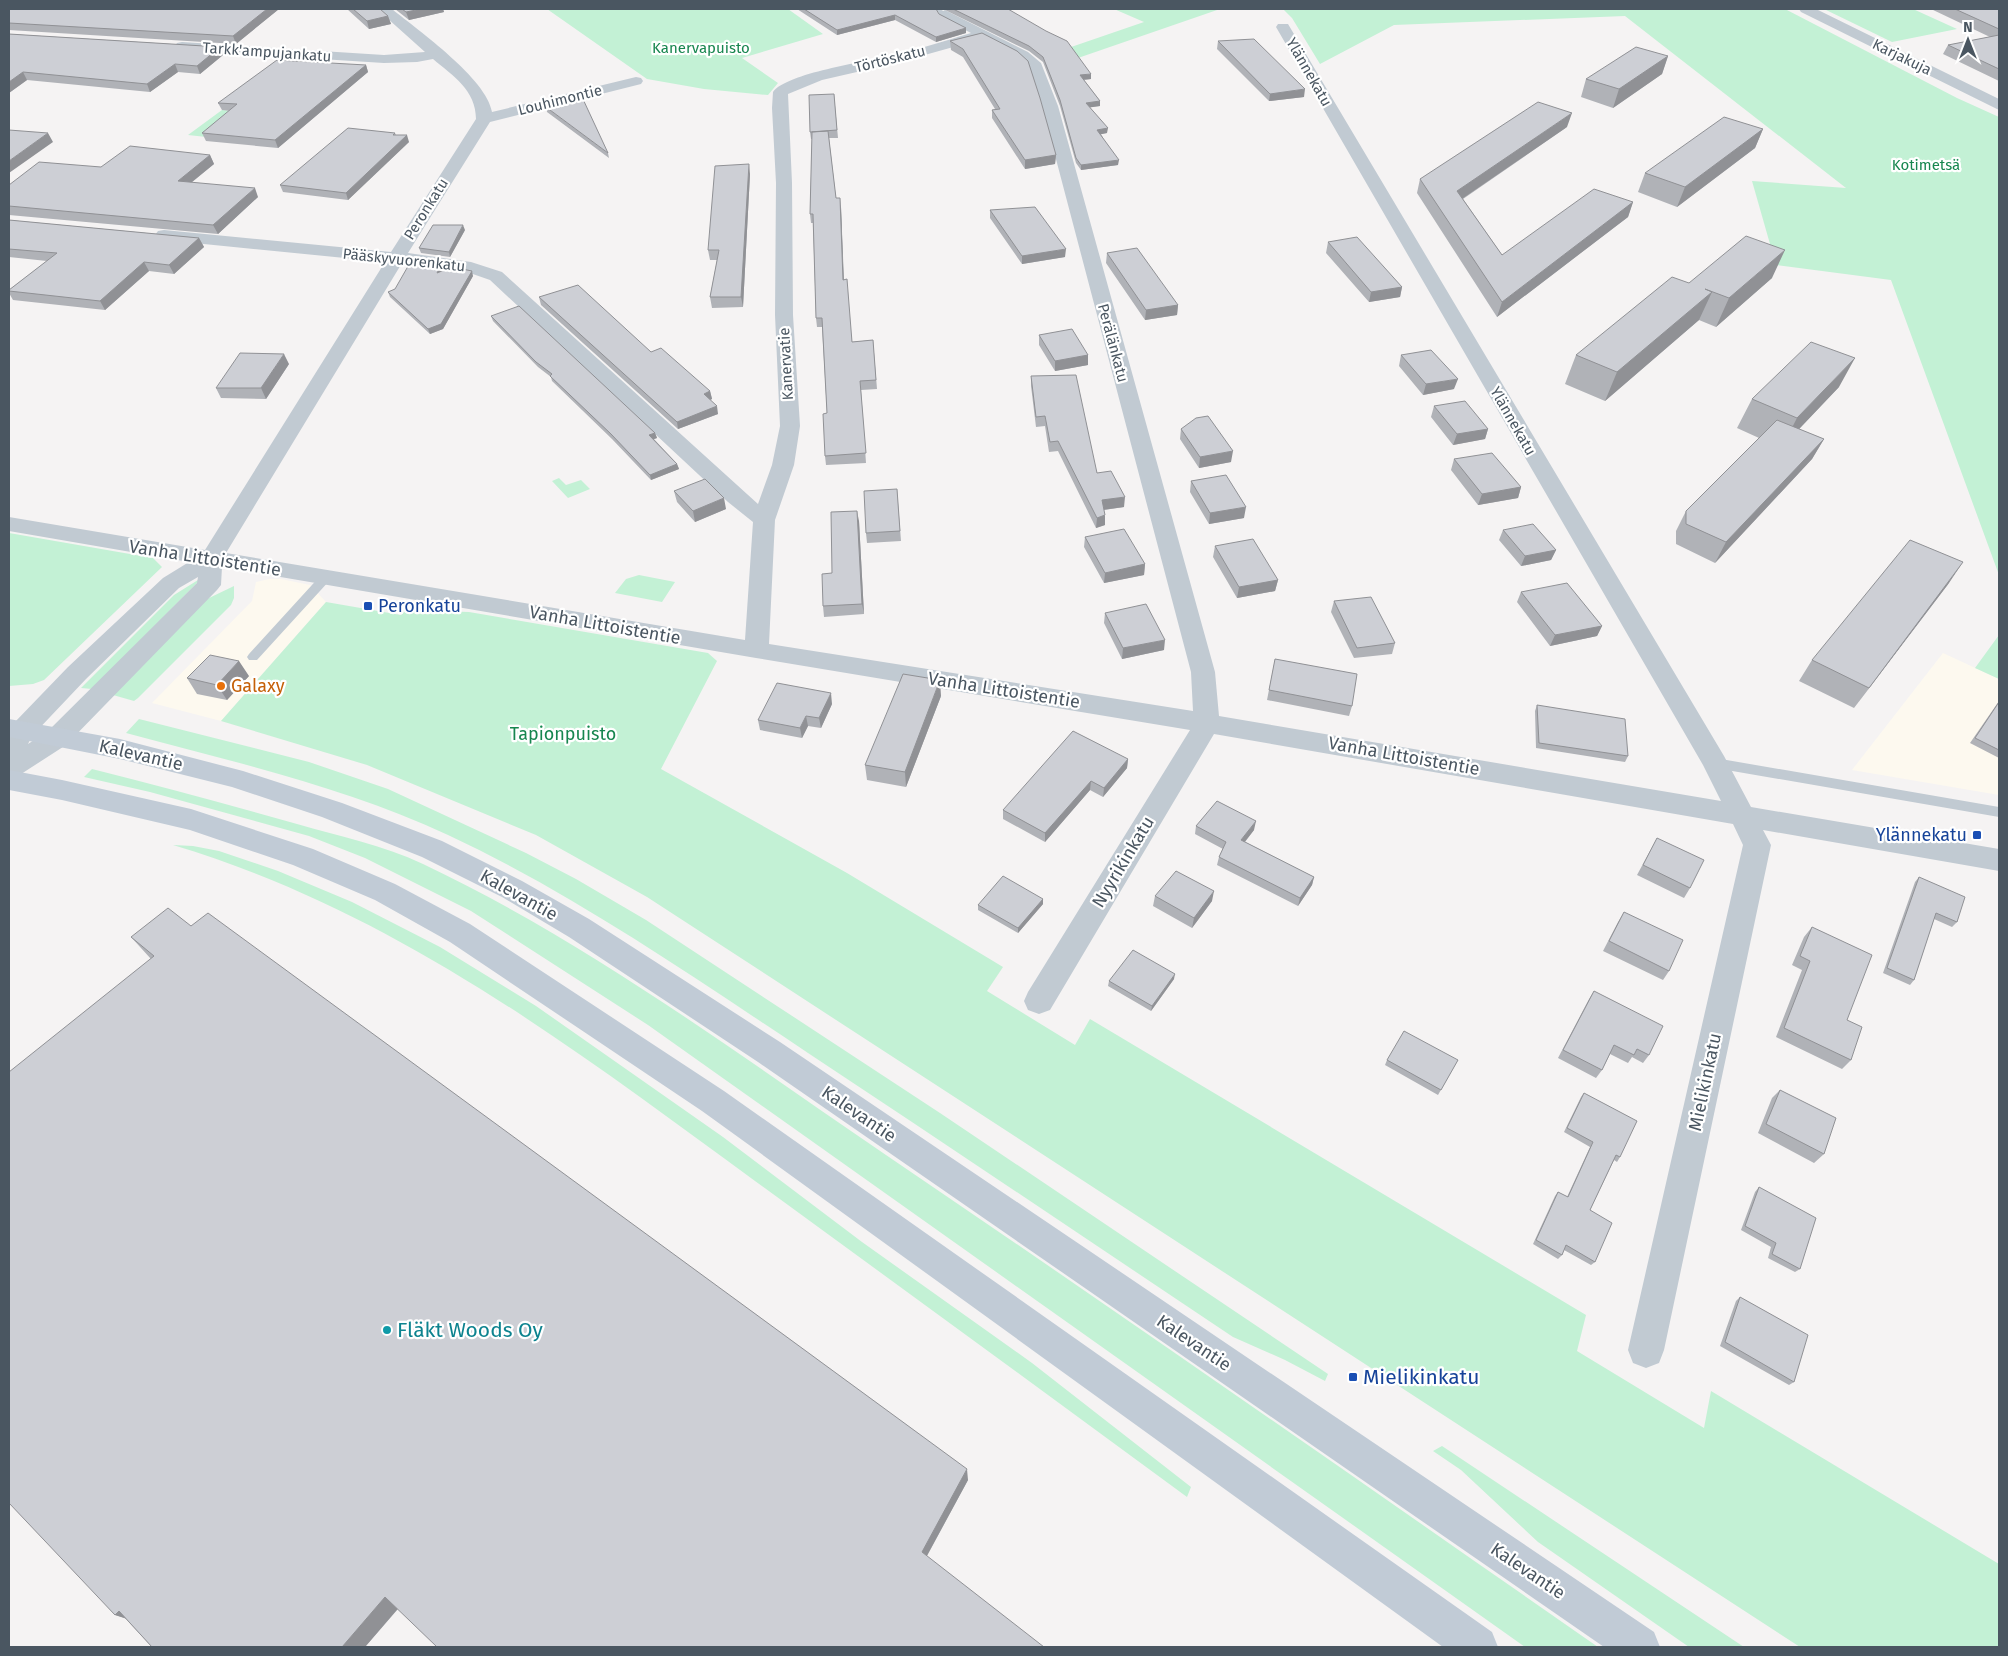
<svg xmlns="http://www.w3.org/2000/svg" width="2008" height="1656" font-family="'Fira Sans',sans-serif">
	<rect width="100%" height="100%" fill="#f5f3f3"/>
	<!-- commercial -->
	<path fill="#fdf9ef" d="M269,579H281L310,585L326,602L221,721L152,703L252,601L256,582Z
		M1943,653L1999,679V795L1852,770Z"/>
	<!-- green -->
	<path fill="#c3f1d5" d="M547,9H788L823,34L742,58L778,83L768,95L704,89L647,79Z
		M1114,9H1220L1049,68L1042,57L1144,22Z
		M1283,9H1785L1957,98L1999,117V575L1891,280L1776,265L1752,181L1846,188L1625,16L1394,25L1320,64L1292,18Z
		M1824,9H1913L1957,29L1892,42Z
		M222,110L266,114L234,140L188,135Z
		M559,478L566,485L581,480L590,489L568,498L552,481Z
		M9,533L153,558L162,567L44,680L33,684L9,686Z
		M639,575L675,582L662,602L615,593L626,579Z
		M198,580H200L92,689L81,688L174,595Z
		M234,586V598L231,605L138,698L134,701L113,695L207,599Z
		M326,602L401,615L406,610L469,612L708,653L717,661L661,769L847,873L1003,967L987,991L1075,1045L1090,1019L1586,1315L1577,1351L1704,1428L1711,1391L1999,1564V1647H1800L647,897L536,835L367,765L221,721Z
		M1999,635V679L1975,668Z
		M139,719L309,762L388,789L526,853L576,879L646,920L940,1113L1328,1374L1325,1381L1285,1360L1233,1337C1091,1242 950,1147 808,1053C692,976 574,894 448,835C346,787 234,762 126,733Z
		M92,769C161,786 229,805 297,824C339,836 383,845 423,864C588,942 736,1053 886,1155C1125,1317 1361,1482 1598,1647H1525L648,1025L471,911L365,858L309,836L150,792L84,777Z
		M173,845L193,846L219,851L278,871L352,902L440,947L536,1006L723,1137L862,1242L1032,1363L1191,1487L1187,1497C1043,1391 899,1286 755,1181C572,1047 394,911 173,845Z
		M1442,1446L1744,1647H1689L1538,1542L1461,1470L1433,1451Z"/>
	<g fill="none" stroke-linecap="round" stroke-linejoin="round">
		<!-- service -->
		<path fill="#c1cad2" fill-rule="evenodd" d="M932,9H940L948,14L943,15Z
			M326,573L332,577L330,580L257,660H249L247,657L249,654L322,574Z
			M1715,758L1999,807V817L1715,768L1710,766L1708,763L1710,760Z"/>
		<!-- minor -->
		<path fill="#c1cad2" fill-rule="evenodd" d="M377,9H392C419,31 487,79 492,112L636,77L641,78L643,81L641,84L490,122L408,253L471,262L502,272L758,504L772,465L780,426L775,315L776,183L772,108L773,92C787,73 865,62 889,56C917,50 944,41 971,33L940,17L938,14L945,10L1028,52L1041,63L1058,106L1215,672L1219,716L1721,801L1703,765L1276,27L1278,24H1288L1724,756L1751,807L1999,849V871L1763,830L1771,845L1664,1350L1659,1363L1646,1368L1633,1363L1628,1350L1743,845L1733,824L1214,734L1050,1010L1039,1014L1028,1010L1024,1001L1028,992L1190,730L756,658L222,567L221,585L217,590L66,745L18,776L9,779V732L14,723L68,667L163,578L189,562L9,531V517L205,550L385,262L164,240L158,239L155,235L158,231L164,230L391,252L476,119C476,90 453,76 433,59L417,62L384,63L182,50L177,49L175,46L177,43L182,42L384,55L425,52ZM982,39L1018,58L1029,68L1042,106L1191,672L1193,711L769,644L775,520L794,465L800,426L793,315L792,183L788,94L822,80L896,63ZM402,263L467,272L490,280L728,502L753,522L745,640L226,553ZM198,577L197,583L48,731L28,744L32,736L86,679L179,588Z
			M1799,9H1816L1999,99V110L1801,12Z"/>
		<!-- secondary -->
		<path fill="#c1cbd6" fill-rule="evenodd" d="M9,719L120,739L243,771L342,803L442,841L522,881L589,919L780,1042L1654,1632L1660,1647H1604L758,1062L569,937L502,897L422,857L322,817L232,787L120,759L9,737Z
			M9,770L62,780L191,809L313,849L395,884L470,924L724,1091L1492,1632L1498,1647H1443L702,1111L450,942L375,900L293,865L190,830L62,800L9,790Z"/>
	</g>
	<!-- wall -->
	<path fill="#b0b2b7" d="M9,9H279L236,44L9,30Z
		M347,9H380L388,16L391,24L369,29Z
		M395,9H443L444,12L409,20Z
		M797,9H936L939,14L966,33L936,42L895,20L837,35Z
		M943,9H1008L1091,79L1084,80L1100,101V106L1090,107L1107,133L1101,134L1118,165L1081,170L1076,163L1060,106L1043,62L1029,51Z
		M1931,9H1999V81L1943,54L1948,45L1990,37Z
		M982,33L1056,155L1055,164L1025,169L992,118V110L995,109L963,57L951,50L950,41Z
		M9,34L220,47L223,55L200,74L178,72L150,92L27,80L9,93Z
		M1218,41L1304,97L1269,101L1217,49Z
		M1668,56L1662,74L1613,108L1581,97L1586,79Z
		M366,65L368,72L278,148L206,141L202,133L230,111L222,110L218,103Z
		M834,94L838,138H829L836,198L841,207L844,280L852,342L873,340L877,389L861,390L866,463L826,465L825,456L827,413L822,327H817L816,318L813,223H811L810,214L812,139H811L810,132Z
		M546,107L608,153L609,158L547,112Z
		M1567,127L1463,199L1502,255L1633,202L1628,217L1497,317L1417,193L1420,179Z
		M1763,129L1755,148L1677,207L1638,192L1645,173Z
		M395,133L396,135L409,142L348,200L283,192L280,185Z
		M210,155L214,164L191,183L258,197L218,234L9,215V185L101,167Z
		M750,174L743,307L712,308L710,297L717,260H710L708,250Z
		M990,210L1065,257L1022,264L990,218Z
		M9,220L199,238L204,247L174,274L149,271L105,310L13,300L9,293V290L47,261L9,257Z
		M465,230L450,257L421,253L419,248Z
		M1328,242L1402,287L1400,297L1369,302L1326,253Z
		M1107,253L1178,305L1177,315L1145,320L1106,263Z
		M443,271L473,276L443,329L430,334L390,297L388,292Z
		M1772,278L1716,327L1699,320L1605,401L1565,384L1576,355L1689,283Z
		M539,297L651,352L710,391L712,399L710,400L718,414L678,429L541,305Z
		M491,316L655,433L657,438L654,439L677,464L679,469L651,480L612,439L552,381L551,377L538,367L493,321Z
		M1039,335L1088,355V365L1055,371L1039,345Z
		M1401,355L1454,389L1423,395L1399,366Z
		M289,364L266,399L221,398L216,388Z
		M1031,376L1097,473L1124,507L1104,510L1105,525L1096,528L1058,451L1049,452L1045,426L1036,427L1031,386Z
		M1839,387L1799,429L1824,439L1812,459L1715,563L1676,544V531L1686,511L1759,438L1737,428L1752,399Z
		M1434,406L1488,429L1485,439L1453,445L1431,417Z
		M1181,429L1231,462L1199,468L1180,439Z
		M1454,459L1521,487L1518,498L1478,505L1451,470Z
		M1191,481L1244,518L1209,524L1190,492Z
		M897,489L901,541L867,543L866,533Z
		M674,491L726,509L695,522L677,502Z
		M859,521L864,614L824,617L823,606L832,573Z
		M1503,530L1556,550L1551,560L1521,566L1499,540Z
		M1085,537L1145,564L1144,575L1104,583L1084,547Z
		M1215,546L1278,580L1275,591L1237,598L1213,557Z
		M1949,583L1854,708L1799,681L1812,660Z
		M1521,592L1602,626L1597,636L1550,646L1517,602Z
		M1334,601L1395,643L1392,654L1354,658L1331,612Z
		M1105,613L1164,650L1122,659L1104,623Z
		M1275,659L1352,706L1349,716L1267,700Z
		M249,676L227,700L197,694L187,678Z
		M941,696L906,787L867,780L865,765Z
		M1999,701V758L1970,743Z
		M832,704L821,728L808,726L802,738L760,730L758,720Z
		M1537,705L1628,756L1625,762L1536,748L1535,711Z
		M1128,759L1127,768L1103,797L1090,790L1045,842L1003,819V810Z
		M1196,826L1254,830L1245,842L1314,877L1312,885L1298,906L1217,865L1219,857L1223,849L1195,834Z
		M1657,838L1690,888L1684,898L1637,875Z
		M1919,877L1957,922L1952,927L1934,919L1914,980L1910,985L1883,973L1915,882Z
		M1155,896L1212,901L1192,928L1153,906Z
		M1043,899V904L1018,933L978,910V905Z
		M1624,912L1669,971L1663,980L1603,951L1618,922Z
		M191,926L968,1480L927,1556L398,1609L365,1647H152L125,1618L115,1615L151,959L131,937Z
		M1812,927L1851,1060L1842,1069L1776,1037L1802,970L1792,965L1804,937Z
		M1174,979L1151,1011L1108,986L1109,981Z
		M1594,991L1649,1055L1643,1063L1632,1057L1628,1063L1610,1054L1602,1070L1596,1078L1558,1058L1589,999Z
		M1387,1060H1458L1438,1095L1385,1065Z
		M1780,1090L1824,1154L1814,1163L1758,1133L1772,1098Z
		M1584,1093L1620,1157L1617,1162L1614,1160L1590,1210L1595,1262L1591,1265L1564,1250L1562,1255L1558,1259L1533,1244L1555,1196L1558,1192L1567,1197L1590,1147L1564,1132L1581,1097Z
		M1759,1187L1800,1269L1795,1272L1768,1258L1771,1247L1741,1230L1755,1192Z
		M1740,1297L1794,1382L1789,1385L1720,1346L1736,1301Z"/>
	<!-- shaded-wall -->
	<path fill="#909195" d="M267,9H279L236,44L233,36Z
		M421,9H443L444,12L409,20L406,12Z
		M895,15V20L837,35V30Z
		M388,16L391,24L369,29L367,21Z
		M966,28V33L936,42V37Z
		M220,47L223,55L200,74L197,66Z
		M1668,56L1662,74L1613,108L1619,89Z
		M175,64L178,72L150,92L147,84Z
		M366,65L368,72L278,148L275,140Z
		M23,72L27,80L9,93V82Z
		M1091,74V79L1080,80V75Z
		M1305,89L1304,97L1269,101L1270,94Z
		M1100,101V106L1086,108V103Z
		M1572,113L1567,127L1453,205L1457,191Z
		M1108,128L1107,133L1097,135V130Z
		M1763,129L1755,148L1677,207L1685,187Z
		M48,133L53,142L9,173V161Z
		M407,135L409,142L348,200L346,193Z
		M210,155L214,164L182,190L178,181Z
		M1056,155L1055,164L1025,169V160Z
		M1119,160L1118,165L1081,170V165Z
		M749,164L750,174L743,307L741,297Z
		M255,188L258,197L218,234L213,225Z
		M840,198L841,207L844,289L843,280Z
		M1633,202L1628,217L1497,317L1502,302Z
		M463,225L465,230L450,257L449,252Z
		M199,238L204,247L174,274L169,265Z
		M1066,249L1065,257L1022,264V256Z
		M1785,250L1772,278L1716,327L1729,298Z
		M144,262L149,271L105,310L100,301Z
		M441,265L443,271L437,273Z
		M472,271L473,276L443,329L430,334L428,329Z
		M1402,287L1400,297L1369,302L1371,292Z
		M1712,292L1699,320L1605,401L1617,372Z
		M1178,305L1177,315L1145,320L1146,310Z
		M284,354L289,364L266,399L261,388Z
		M1088,355V365L1055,371V361Z
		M1855,358L1839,387L1782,447L1797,418Z
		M1458,379L1454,389L1423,395L1426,384Z
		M710,391L712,399L705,402L704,394Z
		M717,406L718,414L678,429L677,422Z
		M1488,429L1485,439L1453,445L1457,434Z
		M655,433L657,438L651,440L649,435Z
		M1824,439L1812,459L1715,563L1726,542Z
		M1233,451L1231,462L1199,468L1200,457Z
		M677,464L679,469L651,480L650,475Z
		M1521,487L1518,498L1478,505L1482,494Z
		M1125,497L1124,507L1102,510V500Z
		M724,498L726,509L695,522L693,511Z
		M1246,507L1244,518L1209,524L1210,513Z
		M857,511L859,521L864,614L862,604Z
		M1105,515V525L1096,528L1097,518Z
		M1556,550L1551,560L1521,566L1525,556Z
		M1963,562L1949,583L1854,708L1869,688Z
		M1145,564L1144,575L1104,583L1105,573Z
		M1278,580L1275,591L1237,598L1239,587Z
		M1602,626L1597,636L1550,646L1555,635Z
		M1165,640L1164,650L1122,659L1123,648Z
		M239,661L249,676L227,700L217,685Z
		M940,680L941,696L906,787L905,772Z
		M831,693L832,704L821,728L819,718Z
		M806,716L808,726L802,738L800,728Z
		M1128,759L1127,768L1103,797L1104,788Z
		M1091,781L1090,790L1045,842V833Z
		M1256,821L1254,830L1239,849L1241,840Z
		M1314,877L1312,885L1298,906L1300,898Z
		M1214,891L1212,901L1192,928L1194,918Z
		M1043,899V904L1018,933V928Z
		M1175,974L1174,979L1151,1011L1152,1006Z
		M967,1469L968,1480L924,1561L922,1552Z
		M385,1597L401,1605L365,1647H342Z
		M119,1611L139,1623L115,1615Z"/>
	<!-- building -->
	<path fill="#cdcfd5" stroke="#909195" d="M9,9H267L233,36L9,23Z
		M353,9H380L388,16L367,21Z
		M402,9H421L406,12Z
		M804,9H936L939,14L966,28L936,37L895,15L837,30Z
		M953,9H1008L1046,31L1067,41L1091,74L1080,75L1100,101L1086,103L1108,128L1097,130L1119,160L1081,165L1076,158L1060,100L1043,57L1029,46Z
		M1955,9H1999V29Z
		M982,33L1017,51L1028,61L1040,98L1056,155L1025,160L992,110L1000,109L963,49L950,41Z
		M9,34L220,47L197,66L175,64L147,84L23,72L9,82Z
		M1999,35V69L1948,45Z
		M1254,39L1305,89L1270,94L1218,41Z
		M1636,47L1668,56L1619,89L1586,79Z
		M277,60L366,65L275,140L202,133L237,104L218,103Z
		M834,94L837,130L810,132L809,95Z
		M582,97L608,153L546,107Z
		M1538,102L1572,113L1457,191L1502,255L1594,189L1633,202L1502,302L1420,179Z
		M1724,117L1763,129L1685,187L1645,173Z
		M348,128L395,133L393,135H407L346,193L280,185Z
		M9,130L48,133L9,161Z
		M828,131L836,198H840L843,280L847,279L852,342L873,340L876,380L860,381L866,453L825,456L823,414L827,413L822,318H816L813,214H810L812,132Z
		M130,146L210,155L178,181L255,188L213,225L9,206V185L39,162L101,167Z
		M749,164L741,297H710L719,250H708L715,166Z
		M1035,207L1066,249L1022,256L990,210Z
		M9,220L199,238L169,265L144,262L100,301L9,291V290L57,253L9,249Z
		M433,225H463L449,252L419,248Z
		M1746,236L1785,250L1729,298L1705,289L1712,292L1617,372L1576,355L1672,277L1689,283Z
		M1357,237L1402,287L1371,292L1328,242Z
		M1137,248L1178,305L1146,310L1107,253Z
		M411,261L441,265L437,273L452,267L472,271L441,324L428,329L388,292L395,289Z
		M578,285L651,352L661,348L710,391L704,394L717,406L677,422L539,297Z
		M519,306L655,433L649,435L677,464L650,475L611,434L550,376L552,374L536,362L491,316Z
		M1072,329L1088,355L1055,361L1039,335Z
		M1811,342L1855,358L1797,418L1752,399Z
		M1431,350L1458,379L1426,384L1401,355Z
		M240,353L284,354L261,388H216Z
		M1076,375L1097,473L1111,471L1125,497L1102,500L1105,515L1097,518L1058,441L1050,442L1045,416L1036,417L1031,376Z
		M1465,401L1488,429L1457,434L1434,406Z
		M1208,416L1233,451L1200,457L1181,429L1196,418Z
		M1777,420L1824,439L1726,542L1686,524V511Z
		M1492,453L1521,487L1482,494L1454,459Z
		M1226,475L1246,507L1210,513L1191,481Z
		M705,479L724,498L693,511L674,491Z
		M897,489L900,531L866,533L864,491Z
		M857,511L862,604L823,606L822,574L832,573L831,512Z
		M1533,524L1556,550L1525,556L1503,530Z
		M1124,529L1145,564L1105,573L1085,537Z
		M1253,539L1278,580L1239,587L1215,546Z
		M1910,540L1963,562L1869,688L1812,660Z
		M1567,583L1602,626L1555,635L1521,592Z
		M1371,597L1395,643L1357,648L1334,601Z
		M1146,604L1165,640L1123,648L1105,613Z
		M210,655L239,661L217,685L187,678Z
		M1275,659L1357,674L1352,706L1269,690Z
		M903,674L940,680L905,772L865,765Z
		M777,683L831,693L819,718L806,716L800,728L758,720Z
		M1999,702V750L1975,738Z
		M1537,705L1625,719L1628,756L1539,743Z
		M1073,731L1128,759L1104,788L1091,781L1045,833L1003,810Z
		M1217,801L1256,821L1241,840L1314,877L1300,898L1219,857L1226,842L1196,826Z
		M1657,838L1704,860L1690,888L1643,865Z
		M1176,871L1214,891L1194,918L1155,896Z
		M1003,876L1043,899L1018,928L978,905Z
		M1919,877L1965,897L1957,922L1936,913L1914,980L1887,968Z
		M168,908L191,926L208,913L967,1469L922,1552L1044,1647H437L385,1597L342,1647H152L119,1611L115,1615L9,1503V1072L154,956L131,937Z
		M1624,912L1683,940L1669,971L1609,941Z
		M1812,927L1872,955L1847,1020L1862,1027L1851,1060L1784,1028L1810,961L1800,956Z
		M1133,950L1175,974L1152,1006L1109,981Z
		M1594,991L1663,1026L1649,1055L1637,1049L1634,1055L1614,1045L1602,1070L1563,1050Z
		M1404,1031L1458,1060L1441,1090L1387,1060Z
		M1780,1090L1836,1118L1824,1154L1766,1124Z
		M1584,1093L1637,1121L1620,1157L1616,1155L1590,1210L1612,1223L1595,1262L1566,1245L1562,1255L1536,1240L1558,1192L1568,1197L1593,1142L1567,1128Z
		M1759,1187L1816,1218L1800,1269L1772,1254L1776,1243L1745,1226Z
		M1740,1297L1808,1335L1794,1382L1725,1342Z"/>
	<!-- markers -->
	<g fill="#1a4fb4" stroke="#fff" stroke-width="2">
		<rect x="363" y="601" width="10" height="10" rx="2.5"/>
		<rect x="1972" y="830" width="10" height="10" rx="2.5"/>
		<rect x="1348" y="1372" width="10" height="10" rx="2.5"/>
	</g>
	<circle fill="#e8710a" stroke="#fff" stroke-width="2" cx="221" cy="686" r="5"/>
	<circle fill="#0f9aa8" stroke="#fff" stroke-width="2" cx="387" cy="1330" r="5"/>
	<g text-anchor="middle" stroke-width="4.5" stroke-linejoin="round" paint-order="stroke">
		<!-- far-park labels -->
		<g font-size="15" fill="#17864f" stroke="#fff">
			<text x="701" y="53">Kanervapuisto</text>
			<text x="1926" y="170">Kotimetsä</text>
		</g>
		<!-- far-street labels -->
		<g font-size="15" fill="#4a5661" stroke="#fff">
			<text transform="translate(267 52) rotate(4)" y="5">Tarkk'ampujankatu</text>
			<text transform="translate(1902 57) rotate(26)" y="5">Karjakuja</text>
			<text transform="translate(890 59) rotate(-14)" y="5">Törtöskatu</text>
			<text transform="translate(1309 72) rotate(60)" y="5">Ylännekatu</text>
			<text transform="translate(560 100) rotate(-14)" y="5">Louhimontie</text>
			<text transform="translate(426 209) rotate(-58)" y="5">Peronkatu</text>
			<text transform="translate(404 260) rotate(6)" y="5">Pääskyvuorenkatu</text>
			<text transform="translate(1113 343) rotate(75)" y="5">Perälänkatu</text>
			<text transform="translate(786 364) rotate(-93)" y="5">Kanervatie</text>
			<text transform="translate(1513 421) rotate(60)" y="5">Ylännekatu</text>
		</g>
		<!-- street labels -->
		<g font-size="18" fill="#4a5661" stroke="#fff">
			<text transform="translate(205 558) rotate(9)" y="6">Vanha Littoistentie</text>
			<text transform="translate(605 625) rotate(10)" y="6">Vanha Littoistentie</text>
			<text transform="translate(1004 690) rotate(9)" y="6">Vanha Littoistentie</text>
			<text transform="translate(141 755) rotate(13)" y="6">Kalevantie</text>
			<text transform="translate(1404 756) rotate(10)" y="6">Vanha Littoistentie</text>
			<text transform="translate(1123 862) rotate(-59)" y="6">Nyyrikinkatu</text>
			<text transform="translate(519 895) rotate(29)" y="6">Kalevantie</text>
			<text transform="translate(1705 1082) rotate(-78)" y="6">Mielikinkatu</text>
			<text transform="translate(859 1114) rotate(34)" y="6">Kalevantie</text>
			<text transform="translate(1194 1343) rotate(34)" y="6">Kalevantie</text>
			<text transform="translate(1528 1571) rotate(34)" y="6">Kalevantie</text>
		</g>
		<!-- transit labels -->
		<g font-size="18" fill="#164399" stroke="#fff" text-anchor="start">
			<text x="378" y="612">Peronkatu</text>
			<text x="1967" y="841" text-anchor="end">Ylännekatu</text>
		</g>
		<!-- food labels -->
		<g font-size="18" fill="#c56008" stroke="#fff" text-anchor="start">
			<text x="231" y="692">Galaxy</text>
		</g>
		<!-- park labels -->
		<g font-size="18" fill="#17864f" stroke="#fff">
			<text x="563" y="740">Tapionpuisto</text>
		</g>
		<!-- near-culture labels -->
		<g font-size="21" fill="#0d838f" stroke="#fff" text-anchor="start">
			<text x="397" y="1337">Fläkt Woods Oy</text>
		</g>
		<!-- near-transit labels -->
		<g font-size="21" fill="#164399" stroke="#fff" text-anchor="start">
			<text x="1363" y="1384">Mielikinkatu</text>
		</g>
	</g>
	<!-- border -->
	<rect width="2008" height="1656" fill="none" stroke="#4a5661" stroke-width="20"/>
	<!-- north arrow -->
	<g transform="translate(1968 40)" stroke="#ffffff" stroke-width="4" paint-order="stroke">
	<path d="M0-4L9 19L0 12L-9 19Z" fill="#4a5661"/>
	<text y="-8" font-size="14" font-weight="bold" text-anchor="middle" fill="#4a5661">N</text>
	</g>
</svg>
